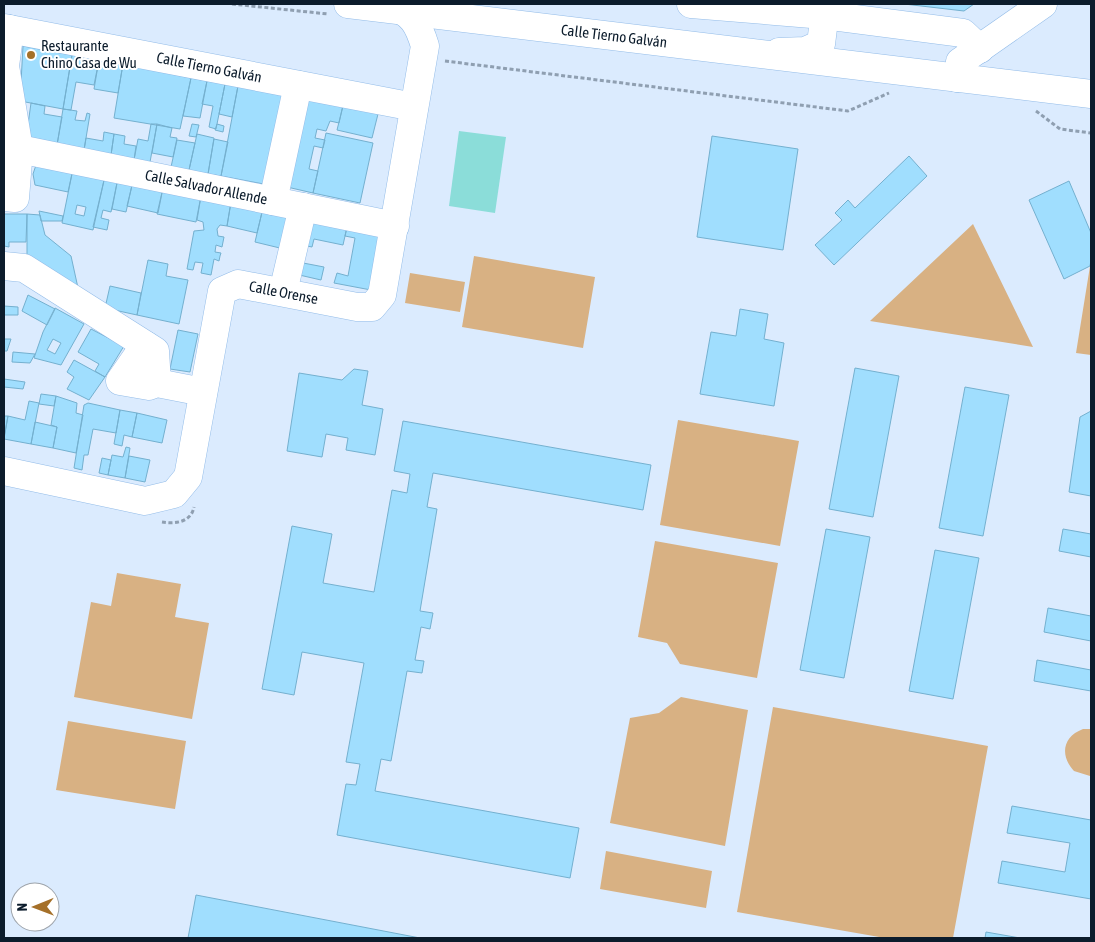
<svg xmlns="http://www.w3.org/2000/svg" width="1095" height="942" font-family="'Asap Condensed',sans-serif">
	<rect width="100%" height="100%" fill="#dbebfe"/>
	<!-- green -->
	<path fill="#d8b183" d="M973,224L1033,347L870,321Z
		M474,256L595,277L583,348L462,327Z
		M1091,260V355L1076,353Z
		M410,273L465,282L460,312L405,303Z
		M678,420L799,441L780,546L660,525Z
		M655,541L778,563L757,678L680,664L667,643L638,637Z
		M117,573L181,584L175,617L209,623L192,719L74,697L91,602L111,606Z
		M681,697L748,710L725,846L610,823L630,718L659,713Z
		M773,707L988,746L953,938H885L737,912Z
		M68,721L186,741L175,809L56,790Z
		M1083,729H1091L1090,776L1074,771C1060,756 1062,737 1083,729Z
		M606,851L712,871L706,908L600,889Z"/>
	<!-- water -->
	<path fill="#8bddd9" d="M459,131L506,137L495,213L449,206Z"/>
	<!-- building -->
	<path fill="#a0defe" stroke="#74b0cf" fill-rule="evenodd" d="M904,4H974L964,11Z
		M23,46L72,55L63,109L20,101Z
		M72,55L99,60L94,85L76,82L71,110L63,109Z
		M99,60L123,64L118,93L94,89Z
		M123,64L191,78L180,129L114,118Z
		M191,78L207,81L200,118L183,116Z
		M207,81L225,84L216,129L209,127L213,106L202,104Z
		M225,84L238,86L232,117L219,114Z
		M238,86L286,95L269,185L221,176Z
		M306,97L343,105L339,123L330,121L326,131L317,129L315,138L325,140L323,148L314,146L310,164L309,169L318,171L313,193L287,187Z
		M31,103L45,106L44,114L62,117L57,145L26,139Z
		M343,106L378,114L372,138L337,130Z
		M63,109L77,111L75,120L85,121L87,113L90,114L84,150L57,145Z
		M151,124H157L150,162L134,160L138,139L148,141Z
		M157,124L172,128L170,137L177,138L173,157L152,153Z
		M192,124L199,125L196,137L189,136Z
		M217,124L224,126L223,132L215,130Z
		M104,132L114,134L111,155L84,150L86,138L103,141Z
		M326,133L373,143L360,203L313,193Z
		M114,134L125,136L124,144L136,146L134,160L111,155Z
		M197,134L214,138L208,174L189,170Z
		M712,136L798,149L783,250L697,237Z
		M214,139L228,142L221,176L208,174Z
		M177,140L195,143L189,170L171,167Z
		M909,156L927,176L834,265L815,245L842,220L835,213L848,200L855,208Z
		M37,162L73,169L68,192L35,185L33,174Z
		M73,169L105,176L93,230L62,223ZM77,205L86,207L84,216L75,214Z
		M105,176L118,178L111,212L103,210L101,218L109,220L107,230L93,227Z
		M118,178L133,181L126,212L112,209Z
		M133,181L163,188L158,213L127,206Z
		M1069,181L1091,233V260L1090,266L1064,279L1029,200Z
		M163,188L201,196L196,222L157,214Z
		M201,196L231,202L227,226L220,225L217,229L218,236L224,237L222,247L216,245L215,252L221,253L220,256L219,261L214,259L211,275L201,273L203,263L195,262L193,270L187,269L194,231L204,230L203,222L197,220Z
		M231,202L263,208L257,233L227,226Z
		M263,208L292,214L284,249L255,242Z
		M39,211L63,216L62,221H41Z
		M4,214H27L26,242H9V247L4,246Z
		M27,214L40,215L45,235L71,256L80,297L27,256Z
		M308,219L347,227L343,245L314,239L312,247L302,245Z
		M347,227L384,233L371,290L334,283L337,273L348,276L355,238L345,236Z
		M148,260L168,264L166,276L188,280L179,324L137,315Z
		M298,262L324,267L321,280L295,274Z
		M110,286L141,293L137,315L105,308Z
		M28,295L55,309L47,325L22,311Z
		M4,306L18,307V315H4Z
		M55,308L84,324L61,365L34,358L43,332ZM53,339L61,343L55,354L47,350Z
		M740,309L768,314L764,339L784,343L774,406L700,394L711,332L736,336Z
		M91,329L124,346L105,377L95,371L99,364L78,352Z
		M178,330L198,334L190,372L170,369Z
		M4,339H11L7,351H4Z
		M13,352L35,354L30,363L12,362Z
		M74,360L105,377L89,400L67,389L74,377L67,372Z
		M855,368L899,376L873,517L829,509Z
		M354,369L368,371L362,405L383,409L375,455L346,450L348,438L326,434L322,457L287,451L299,373L342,380Z
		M4,379L25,382L23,389L4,387Z
		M965,387L1009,395L983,536L939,528Z
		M41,394L56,396L54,406L39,404Z
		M56,396L77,403L76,413L83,415L76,453L53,448L57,427L51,425Z
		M29,401L39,403L31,444L4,439L8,416L25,420Z
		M88,403L120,410L116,433L93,429L88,455H84L82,470L74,468L84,405Z
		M120,410L137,413L132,437L124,435L122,446L114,444Z
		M1091,411V496L1069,492L1080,417Z
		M137,413L167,420L162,443L132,437Z
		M4,416H8L4,437Z
		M403,421L651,465L643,510L433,473L427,507L437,509L420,611L433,613L430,629L421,627L415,660L424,661L422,673L407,671L391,761L381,759L375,791L579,828L570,878L337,835L346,784L356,785L360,764L346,762L364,663L302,652L294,695L262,689L292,526L332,534L323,583L374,592L392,490L407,493L410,474L394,471Z
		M35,422L57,427L53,448L31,444Z
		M126,447L130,448L125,478L108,475L112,455L123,457Z
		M129,456L150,460L145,482L125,478Z
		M102,458L111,460L108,475L99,473Z
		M826,529L870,537L844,678L800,670Z
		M1063,529L1091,534V557L1059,551Z
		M935,550L979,558L953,699L909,691Z
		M1048,608L1091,616V641L1044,632Z
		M1037,660L1091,670V691L1034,681Z
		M1012,806L1091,820V899L998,883L1002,861L1065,872L1070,843L1007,833Z
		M196,895L420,938H188Z
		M986,932L1020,938H985Z"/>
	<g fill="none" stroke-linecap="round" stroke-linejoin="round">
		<defs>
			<g id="minor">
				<path d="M691,4L824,15L963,33L980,49"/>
				<path id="s1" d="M4,28L414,107"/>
				<path d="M779,52L805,51L821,44L826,4"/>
				<path d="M957,78L960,62L1043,4"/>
				<path id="s2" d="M19,149L395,226"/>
				<path d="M4,197L15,198L19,149L5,66L10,29"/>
				<path d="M273,201L298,85"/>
				<path d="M4,266L24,268L155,351L157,383"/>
				<path d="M283,292L303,207"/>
				<path d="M145,345L120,381L149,386L157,383L203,392"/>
			</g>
			<g id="major">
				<path id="s3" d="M348,4L1091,94"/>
				<path id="s4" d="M4,471L145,501L174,494L188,477L222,291L238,284L357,307H372L382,295L425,46C418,23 413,15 391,4"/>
			</g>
		</defs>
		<!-- minor casing -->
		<use href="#minor" stroke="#93bce8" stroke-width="29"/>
		<!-- major casing -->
		<use href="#major" stroke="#93bce8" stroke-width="29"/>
		<!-- path -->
		<path stroke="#8f9fb1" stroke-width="3" stroke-dasharray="4 2.5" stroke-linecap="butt" d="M232,4L328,14
			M445,61L848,111L889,93
			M1036,111L1060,129L1091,133
			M162,522C174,524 191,523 194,507"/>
		<!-- minor -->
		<use href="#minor" stroke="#fff" stroke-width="28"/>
		<!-- major -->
		<use href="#major" stroke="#fff" stroke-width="28"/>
	</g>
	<!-- markers -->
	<circle fill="#a57029" stroke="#fff" stroke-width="2" cx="31" cy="55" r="5"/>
	<g text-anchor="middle" stroke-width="4" stroke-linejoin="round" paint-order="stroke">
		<!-- street labels -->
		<g font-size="15" fill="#0c1c2c" stroke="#fff">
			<text dy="5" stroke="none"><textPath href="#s3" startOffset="268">Calle Tierno Galván</textPath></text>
			<text dy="5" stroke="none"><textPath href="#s1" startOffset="209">Calle Tierno Galván</textPath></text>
			<text dy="5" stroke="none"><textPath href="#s2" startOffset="191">Calle Salvador Allende</textPath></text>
			<text dy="5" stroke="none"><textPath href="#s4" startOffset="449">Calle Orense</textPath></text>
		</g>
		<!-- poi labels -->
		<g font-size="15" fill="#0c1c2c" stroke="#fff" text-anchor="start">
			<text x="41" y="51">Restaurante<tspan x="41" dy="17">Chino Casa de Wu</tspan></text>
		</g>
	</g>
	<!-- border -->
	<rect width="1095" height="942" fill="none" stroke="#0c1c2c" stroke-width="10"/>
	<!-- north arrow -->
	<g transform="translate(35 907) rotate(269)"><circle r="24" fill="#ffffff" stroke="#9ea4ab"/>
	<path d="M0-4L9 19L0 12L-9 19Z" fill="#a57029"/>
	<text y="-8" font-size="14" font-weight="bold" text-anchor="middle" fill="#0c1c2c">N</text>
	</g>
</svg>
